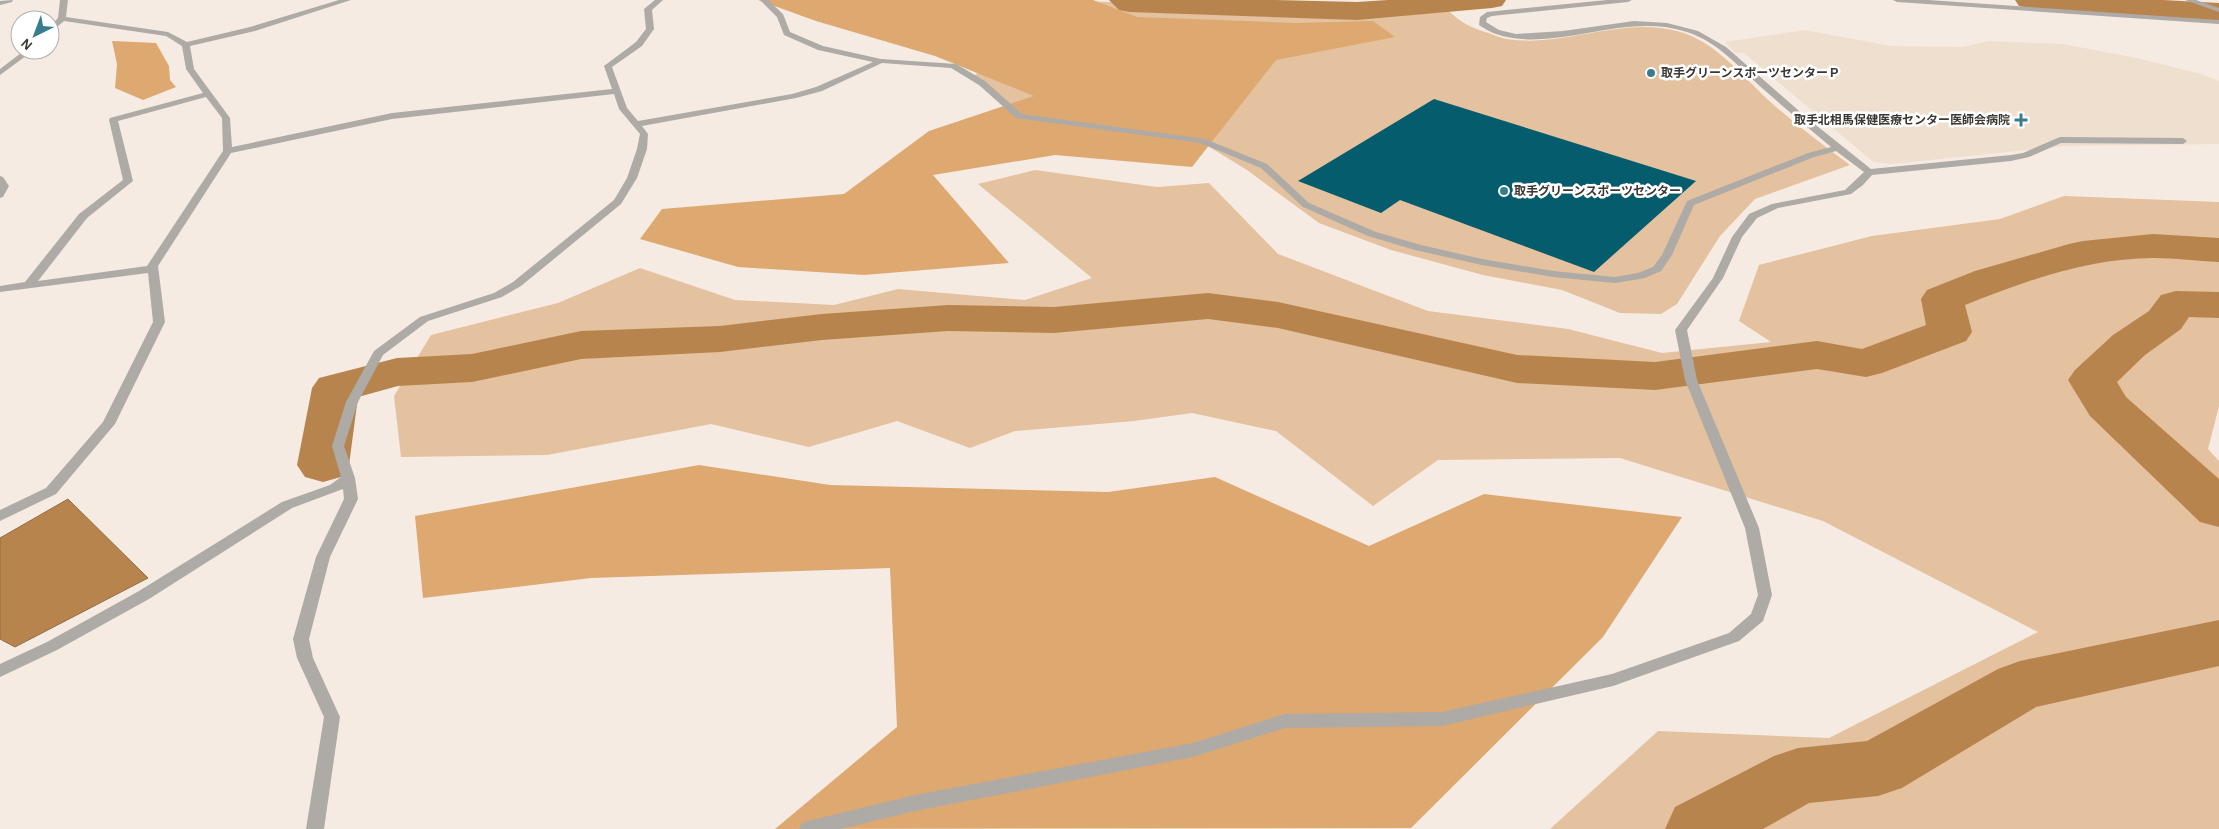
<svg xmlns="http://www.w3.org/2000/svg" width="2219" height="829" font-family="'Alegreya Sans','Noto Sans JP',sans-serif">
	<rect width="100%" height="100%" fill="#f6ebe2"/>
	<!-- built -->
	<path fill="#efdfcf" d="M1805,30L1891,46L1962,47L1989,41L2063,44L2137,58L2201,74L2219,81V144L2065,146L1892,164L1873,162L1744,53H1735L1725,42Z"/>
	<!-- green -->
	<path fill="#e4c19f" d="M1082,1L1343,11L1442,3C1456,20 1465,25 1485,32C1492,34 1500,38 1507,39C1564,48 1620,16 1677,31C1717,41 1745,80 1775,106C1799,127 1824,146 1850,165L1755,199L1720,236L1677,304L1661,314L1620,313L1562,290L1483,275L1391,250L1319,223L1247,170L1185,132L1008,110L972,77Z
		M1035,170L1157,187L1209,183L1278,254L1428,311L1568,329L1662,353L1771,342L1739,321L1759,265L1872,236L2000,219L2064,196L2219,202V406L2208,449L2219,461V829H1550L1658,731L1829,738L2038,632L1823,521L1620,458L1438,460L1373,506L1276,431L1192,413L1134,421L1015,431L970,448L897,421L809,447L711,424L547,455L401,457L394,396L431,335L558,303L640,268L735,300L834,305L898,289L1025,300L1092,278L978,184Z"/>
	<!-- forest -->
	<path fill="#dea871" d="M758,0H1093L1137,17L1296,23L1373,21L1395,37L1276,60L1192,167L1055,155L933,175L1009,263L864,275L738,267L640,239L662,209L844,194L929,131L1034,96L935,56L816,21Z
		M112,41L156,43L169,66L170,80L176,87L143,100L115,88L117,64Z
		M699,465L830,485L1108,492L1215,477L1369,546L1484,494L1682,517L1603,637L1411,828L775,829L897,727L890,568L591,578L423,598L415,516Z"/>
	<!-- water -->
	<path fill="#b8844e" stroke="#926d46" d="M68,499L148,578L15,647L0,639V538Z"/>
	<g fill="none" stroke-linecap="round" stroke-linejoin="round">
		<!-- river -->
		<path fill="#b8844e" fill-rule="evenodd" d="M1109,0H1275L1357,2L1388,0H1506L1502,6L1492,8L1357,20L1129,12L1119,10Z
			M2015,0H2163L2219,3V21L2029,8L2019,6Z
			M2153,234L2219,238V262C2197,261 2175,258 2154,258C2089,258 2025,281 1965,305L1972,332L1966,341L1882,373L1866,377L1817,369L1655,390L1517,383L1278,328L1208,319L1054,333L948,331L822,340L720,352L581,359L472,382L398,386L358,397L349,465L341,477L323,482L305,477L297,465L312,388L319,378L397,358L472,354L581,331L720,326L822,314L948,305L1054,307L1208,293L1278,302L1517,355L1655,362L1817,341L1862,349L1926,325L1921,299L1927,290L1975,271L2069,244L2083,241Z
			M2176,291L2219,292V318L2189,317L2181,329L2145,355L2117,382L2126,397L2219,479V527L2200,522L2090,416L2068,380L2075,370L2113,335L2149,311L2161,295Z
			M2219,620V666L2036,707L1902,788L1878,796L1809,803L1763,829H1665L1675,807L1774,756L1798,748L1867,741L1998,669L2020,661Z"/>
	</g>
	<!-- building -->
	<path fill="#045c6d" d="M1434,99L1533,130L1696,181L1594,272L1400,200L1381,213L1298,181Z"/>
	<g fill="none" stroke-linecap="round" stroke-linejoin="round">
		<!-- minor -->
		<path fill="#aeaaa6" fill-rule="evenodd" d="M13,0L12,2L0,5V1Z
			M60,0H68L66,17L168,32L187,42L250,27L339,0H351L255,31L190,46L194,69L230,118L232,147L392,113L612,89L604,66L636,42L646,29L644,9L655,0H663L652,10L654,29L642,46L612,67L627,108L638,121L792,94L816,87L873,62L818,50L784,35L777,17L760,0H768L783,14L790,32L823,46L881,59L956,64L985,81L1022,114L1205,139L1267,164L1309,203L1339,216L1376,232L1421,245L1482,259L1553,271L1615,277L1638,273L1653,267L1662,255L1687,201L1808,153L1831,147C1808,128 1785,108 1762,88C1739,67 1718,42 1687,32C1622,11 1556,54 1496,34C1490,32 1484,28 1479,25L1480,17L1487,12L1607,0H1632L1628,2L1492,16L1487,18L1486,22L1499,30L1516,34L1563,31L1634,21L1667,23L1698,31L1726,47L1807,118L1871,169L2011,155L2023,153L2060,137L2183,138L2187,141L2183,144L2061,143L2029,157L2011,161L1872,175L1863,185L1851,194L1778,208L1757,218L1742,237L1723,278L1687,330L1697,380L1759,528L1772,595L1763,621L1739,641L1613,686L1442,726L1285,728L1193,757L915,811L840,829H799L802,823L808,821L915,795L1193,743L1285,714L1442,712L1612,674L1729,633L1751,614L1758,595L1745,528L1685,380L1675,330L1713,278L1732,237L1749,214L1772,204L1845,190L1864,172L1836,151L1814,157L1694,205L1672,255L1661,271L1645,278L1615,283L1553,277L1482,265L1415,250L1368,236L1303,207L1261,168L1200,143L1016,118L979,85L951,68L882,63L822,91L796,98L642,126L648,134L647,149L637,178L621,204L521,286L502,297L428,321L383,355L358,402L344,446L355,478L358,499L330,557L309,639L313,658L340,717L324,829H306L324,717L297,658L293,639L316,557L344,499L343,489L292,508L149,599L57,650L0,677V664L47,642L139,591L282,502L330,485L341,477L332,446L346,402L374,351L420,317L494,293L513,282L614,200L627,178L637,149L640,134L619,109L614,94L392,119L231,153L158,266L165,322L115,424L56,494L0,521V510L46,488L103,422L153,322L148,273L0,292V286L25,282L79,214L123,180L109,120L110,118L203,93L186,69L182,46L166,36L64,21L50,33V27L58,18ZM206,97L222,118L223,151L147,266L38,281L87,218L133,181L118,121Z
			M1893,0H1928L2219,20V24L1897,2Z
			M2185,0H2196L2219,8V12Z
			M25,50H34L0,75V69Z
			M0,176L3,177L9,186L3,197L0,198Z"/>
	</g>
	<!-- markers -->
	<g fill="#397c8c" stroke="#fff" stroke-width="2">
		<circle cx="1651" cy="73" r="5"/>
		<path d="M2018.5 112.5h5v5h5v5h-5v5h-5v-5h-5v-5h5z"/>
		<circle cx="1504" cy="191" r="5"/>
	</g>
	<g text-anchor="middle" stroke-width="5" stroke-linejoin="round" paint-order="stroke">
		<!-- far-poi labels -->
		<g font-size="12" font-weight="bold" fill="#3b3733" stroke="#fff" text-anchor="start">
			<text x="1661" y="77">取手グリーンスポーツセンターＰ</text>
			<text x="2010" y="124" text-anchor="end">取手北相馬保健医療センター医師会病院</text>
			<text x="1514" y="195">取手グリーンスポーツセンター</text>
		</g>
	</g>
	<!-- north arrow -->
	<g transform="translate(35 35) rotate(222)"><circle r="24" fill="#ffffff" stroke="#b1afad"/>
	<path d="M0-4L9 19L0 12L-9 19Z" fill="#397c8c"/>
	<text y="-8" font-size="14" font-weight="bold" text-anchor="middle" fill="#3b3733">N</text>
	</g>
</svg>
